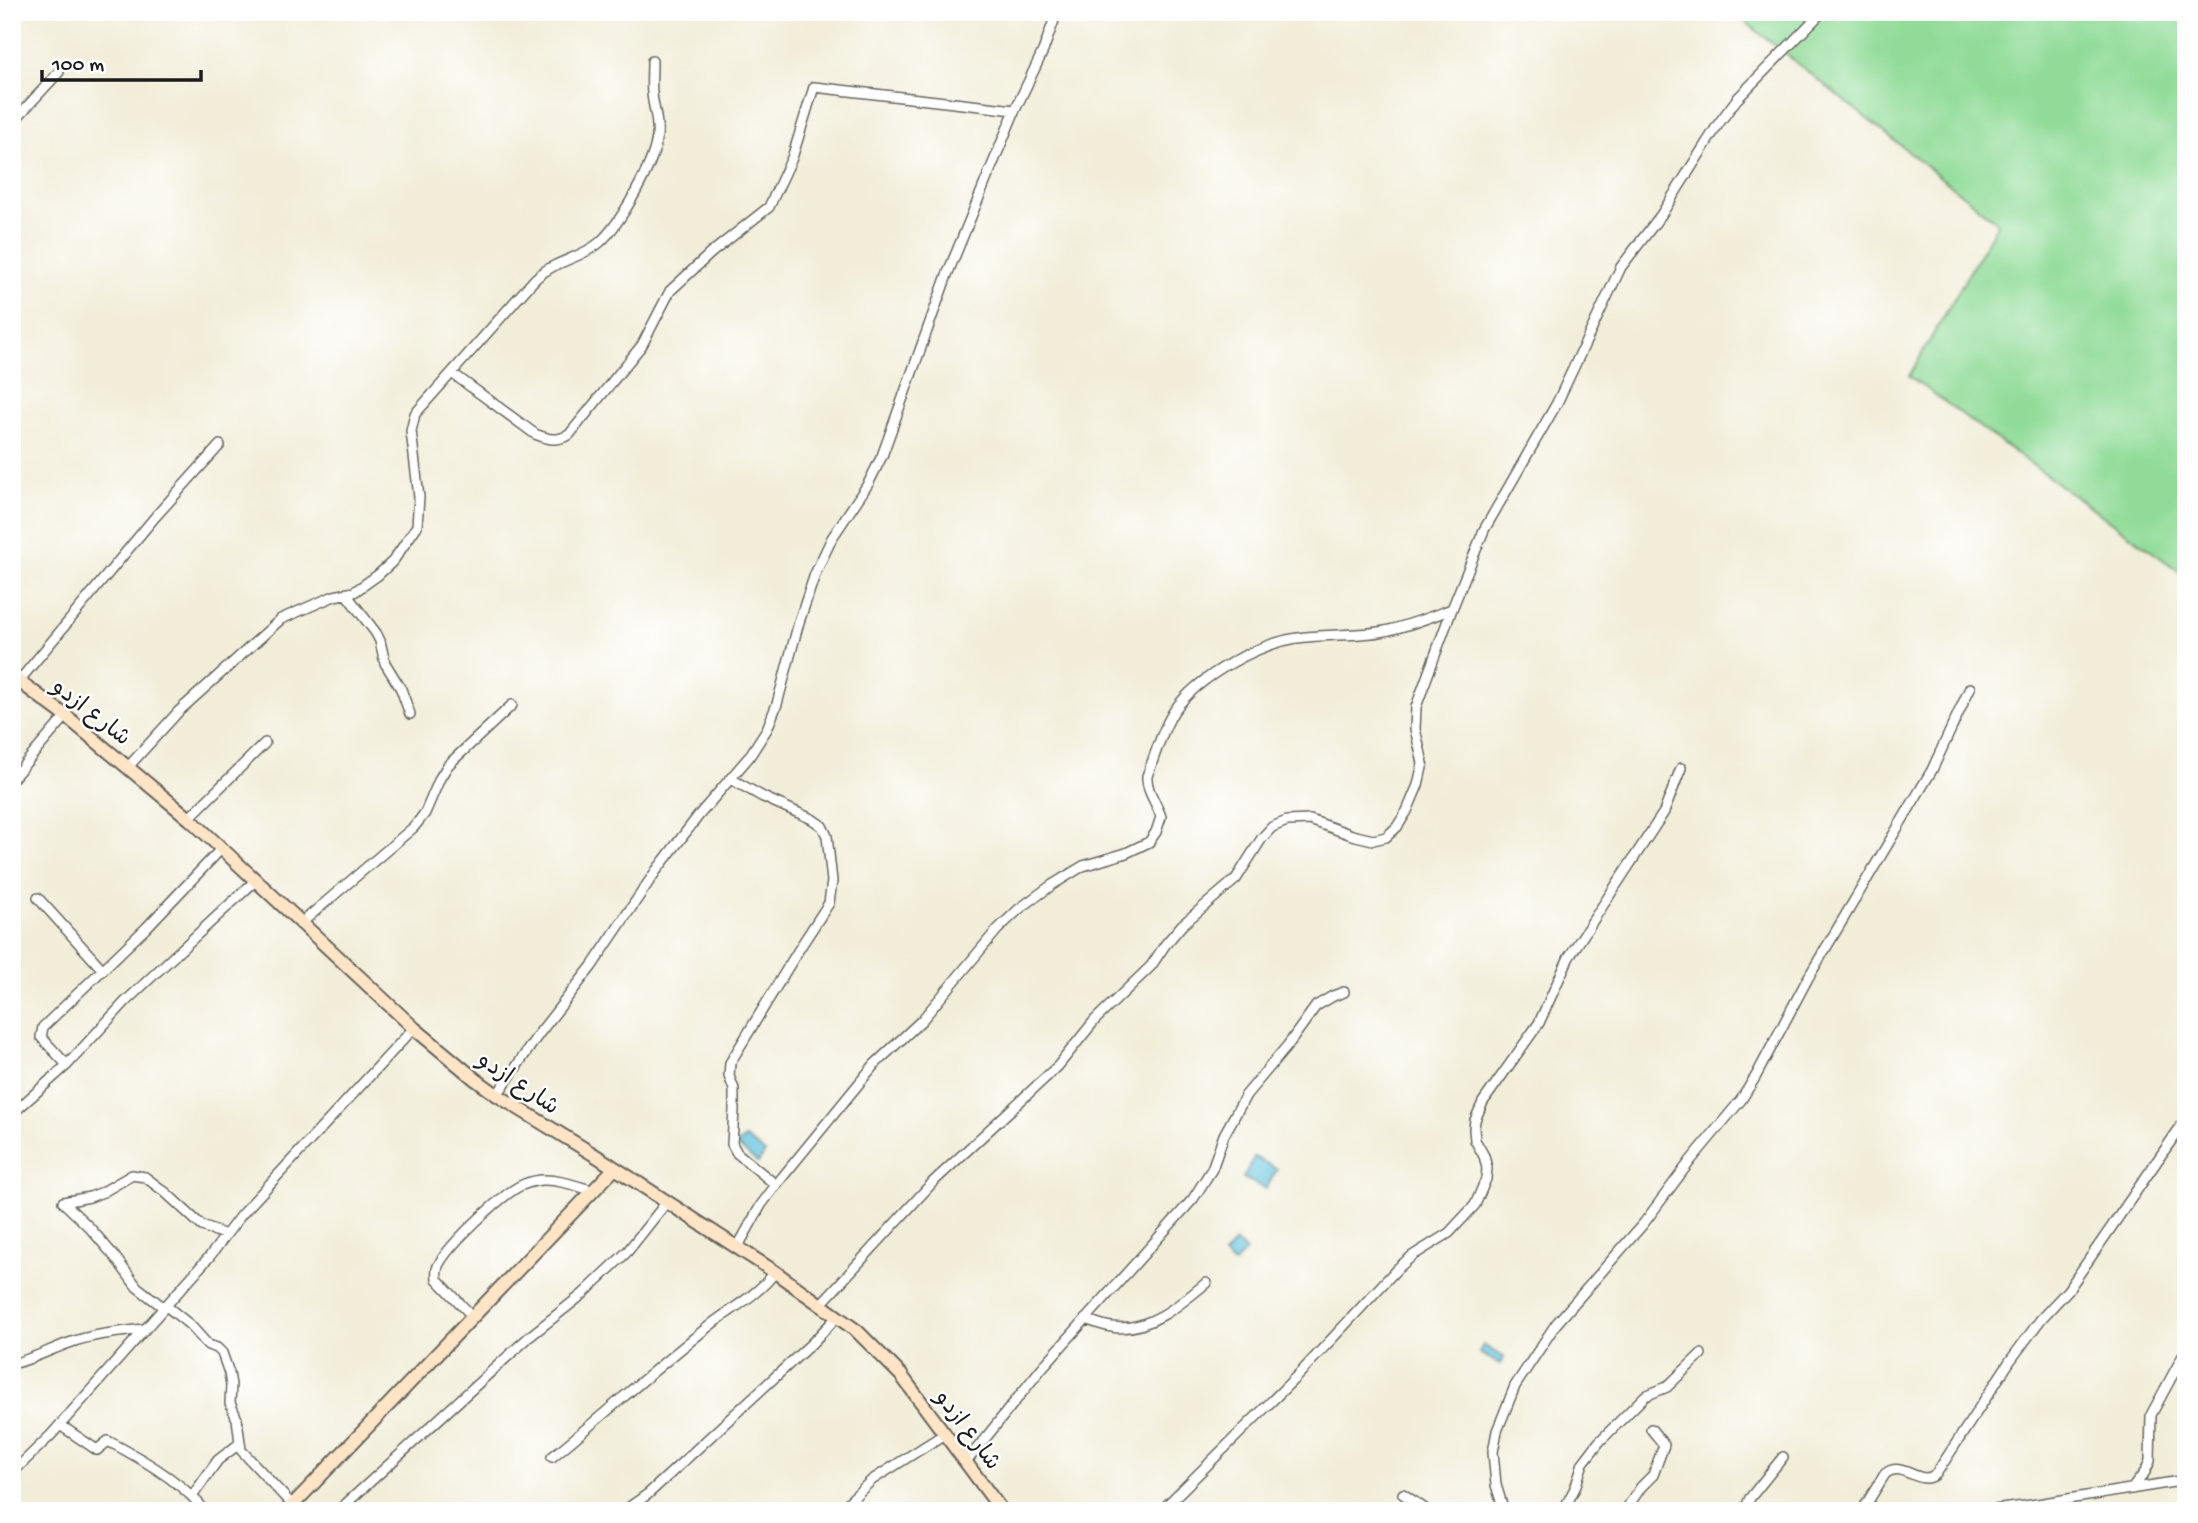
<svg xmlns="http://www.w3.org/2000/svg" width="2198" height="1523" font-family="'Gochi Hand','Playpen Sans Arabic',sans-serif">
	<rect width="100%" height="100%" fill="#fff"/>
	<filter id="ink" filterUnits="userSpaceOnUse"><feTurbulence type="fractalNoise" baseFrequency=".0143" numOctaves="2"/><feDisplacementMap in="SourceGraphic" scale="14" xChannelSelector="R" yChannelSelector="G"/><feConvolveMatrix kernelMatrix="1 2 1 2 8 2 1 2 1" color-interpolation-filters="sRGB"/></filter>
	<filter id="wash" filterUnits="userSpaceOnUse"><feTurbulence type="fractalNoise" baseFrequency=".00686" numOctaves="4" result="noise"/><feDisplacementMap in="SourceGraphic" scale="28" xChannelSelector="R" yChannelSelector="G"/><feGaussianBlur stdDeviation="1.57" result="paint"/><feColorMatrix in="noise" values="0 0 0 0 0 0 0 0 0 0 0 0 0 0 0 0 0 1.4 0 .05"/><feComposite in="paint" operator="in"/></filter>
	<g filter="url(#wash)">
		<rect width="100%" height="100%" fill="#f1edd8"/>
		<!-- green -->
		<path fill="#90db97" stroke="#567c5a" stroke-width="2" d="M1733,12H2186V576L1909,376L1998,223Z"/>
		<!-- water -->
		<path fill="#5ec1dc" stroke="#3d6e7c" stroke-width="2" d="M745,1138L765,1153L758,1163L736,1145Z
			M1254,1157L1277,1169L1266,1189L1243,1178Z
			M1235,1242L1246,1251L1234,1264L1224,1255Z
			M1483,1345L1504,1357L1500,1364L1479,1353Z"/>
	</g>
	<g filter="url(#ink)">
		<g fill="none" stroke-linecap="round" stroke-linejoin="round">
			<defs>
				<path id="street" d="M12,123L59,72
					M452,373L535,434C548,439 555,442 569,435L642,345L670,291L711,253L769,207L792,158L814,87L1015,110
					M346,594L376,633L380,641L385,663L401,689L410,714
					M19,681L155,517L220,445
					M128,767L179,711L281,619L334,596L354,592L378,575L393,561L417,526L419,497L411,431L415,414L535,279C553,261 580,259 599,243C620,225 655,163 657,136C659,122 653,107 652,93C651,83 652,72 652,61
					M12,779L66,716
					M731,779L763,797L812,819L822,826L827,836L832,881L829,903L801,946L730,1063L729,1076L734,1089V1110L732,1144L737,1153L776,1185
					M189,818L265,743
					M38,898L103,970
					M300,924L414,827L425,813L440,778L448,765L512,705
					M67,1065L41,1037L43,1027L146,928L221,849
					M497,1095L538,1035L592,966L656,871L699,815L749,757L767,729L777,704L799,622L815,574L832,538L868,484L882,456L947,275L1015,110L1043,51L1057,12
					M12,1114L67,1065L126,1001L159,970L255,881
					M63,1202L90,1197L103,1192L132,1175L145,1177L165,1192L202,1226L226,1235
					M63,1202L90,1228L115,1257L137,1287L163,1307
					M737,1248L761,1205L776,1185L874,1065L922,1020L997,930L1019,909L1052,885L1083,866L1126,853L1149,842L1156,832L1161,817C1157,803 1146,791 1147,776C1155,756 1162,729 1174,711C1198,676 1263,640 1306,637C1332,634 1359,636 1385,631C1408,626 1430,617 1452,609
					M821,1304L933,1182L1058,1066L1095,1020L1151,966L1165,945L1182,925L1236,879L1262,838L1272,827L1287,821L1310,820L1352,835L1373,840L1386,837L1397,827L1407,811L1418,785L1423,763L1415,729L1416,707L1452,609L1484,530L1557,403L1621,267L1661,215L1719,123L1737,99L1822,12
					M165,1305L190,1325L208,1345L217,1348L222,1353L229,1373L231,1385L230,1403L237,1419L241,1450L298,1511
					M472,1316L437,1279C437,1278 436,1270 437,1269C442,1250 502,1195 520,1186C526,1183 534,1181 541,1180C558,1179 577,1186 594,1191
					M1085,1319C1094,1322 1103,1326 1112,1327C1147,1333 1181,1304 1206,1283
					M12,1364C33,1359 49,1350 69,1343C93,1334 119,1332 144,1329
					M60,1425L97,1450L108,1441C139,1457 184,1483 205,1511
					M552,1457C606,1413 658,1366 713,1323C734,1307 759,1294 775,1272
					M967,1461L1041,1369L1193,1199L1212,1169L1224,1135L1246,1095L1288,1045L1316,1006L1333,996L1344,992
					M12,1473L51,1435L210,1256L241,1215L414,1028
					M2132,1489L2145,1472L2150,1461L2151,1415L2185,1352
					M1403,1494L1428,1511
					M193,1495L218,1460L239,1444
					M338,1511L529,1337L583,1294L627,1252L666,1203
					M624,1511L648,1494L812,1343L838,1316
					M839,1511L872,1480L946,1433
					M1161,1511L1300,1373L1397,1269L1412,1256L1449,1233L1475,1205L1486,1179L1487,1168L1484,1156L1475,1140L1474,1129L1475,1120L1483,1102L1539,1023L1569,957L1664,812L1681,768
					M1504,1511L1496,1485L1493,1452L1497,1431L1515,1386L1556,1324L1644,1223L1691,1160L1741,1100L1756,1076L1808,978L1932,770L1970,688
					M1563,1511L1575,1488L1583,1463L1599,1442L1645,1396L1667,1387L1701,1354
					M1625,1511L1641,1487L1653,1475L1664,1445L1651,1429
					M1744,1511L1750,1498L1783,1457
					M1862,1511L1885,1474C1903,1459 1919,1488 1936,1474L2010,1361L2041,1319L2068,1290L2186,1119
					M1985,1511L2025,1506L2186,1480"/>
				<path id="secondary" d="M12,676L66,716L191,820L414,1028L475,1079L497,1095L601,1159L775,1272L857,1331L901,1375L1002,1511
					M287,1511L614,1169"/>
			</defs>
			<!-- street casing -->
			<use href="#street" stroke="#67655e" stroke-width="12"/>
			<!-- secondary casing -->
			<use href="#secondary" stroke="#67655e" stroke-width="16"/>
			<!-- street -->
			<use href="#street" stroke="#fff" stroke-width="9"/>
			<!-- secondary -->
			<use href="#secondary" stroke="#ffe4c6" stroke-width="12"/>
		</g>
	</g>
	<g text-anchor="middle" stroke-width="5" stroke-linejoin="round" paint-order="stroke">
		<!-- street labels -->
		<g font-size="23" fill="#1c1c1c" stroke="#fff">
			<text transform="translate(92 711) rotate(38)" y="8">شارع ازدو</text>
			<text transform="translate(519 1082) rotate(34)" y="8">شارع ازدو</text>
			<text transform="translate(969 1429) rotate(53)" y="8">شارع ازدو</text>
		</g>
	</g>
	<!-- margin -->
	<rect width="2198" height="1523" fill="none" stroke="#fff" stroke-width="42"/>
	<!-- scale -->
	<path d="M42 70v10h159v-10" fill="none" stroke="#1c1c1c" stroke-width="3.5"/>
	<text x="52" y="70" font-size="21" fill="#1c1c1c" stroke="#ffffff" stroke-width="5" paint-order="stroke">100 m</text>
</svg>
